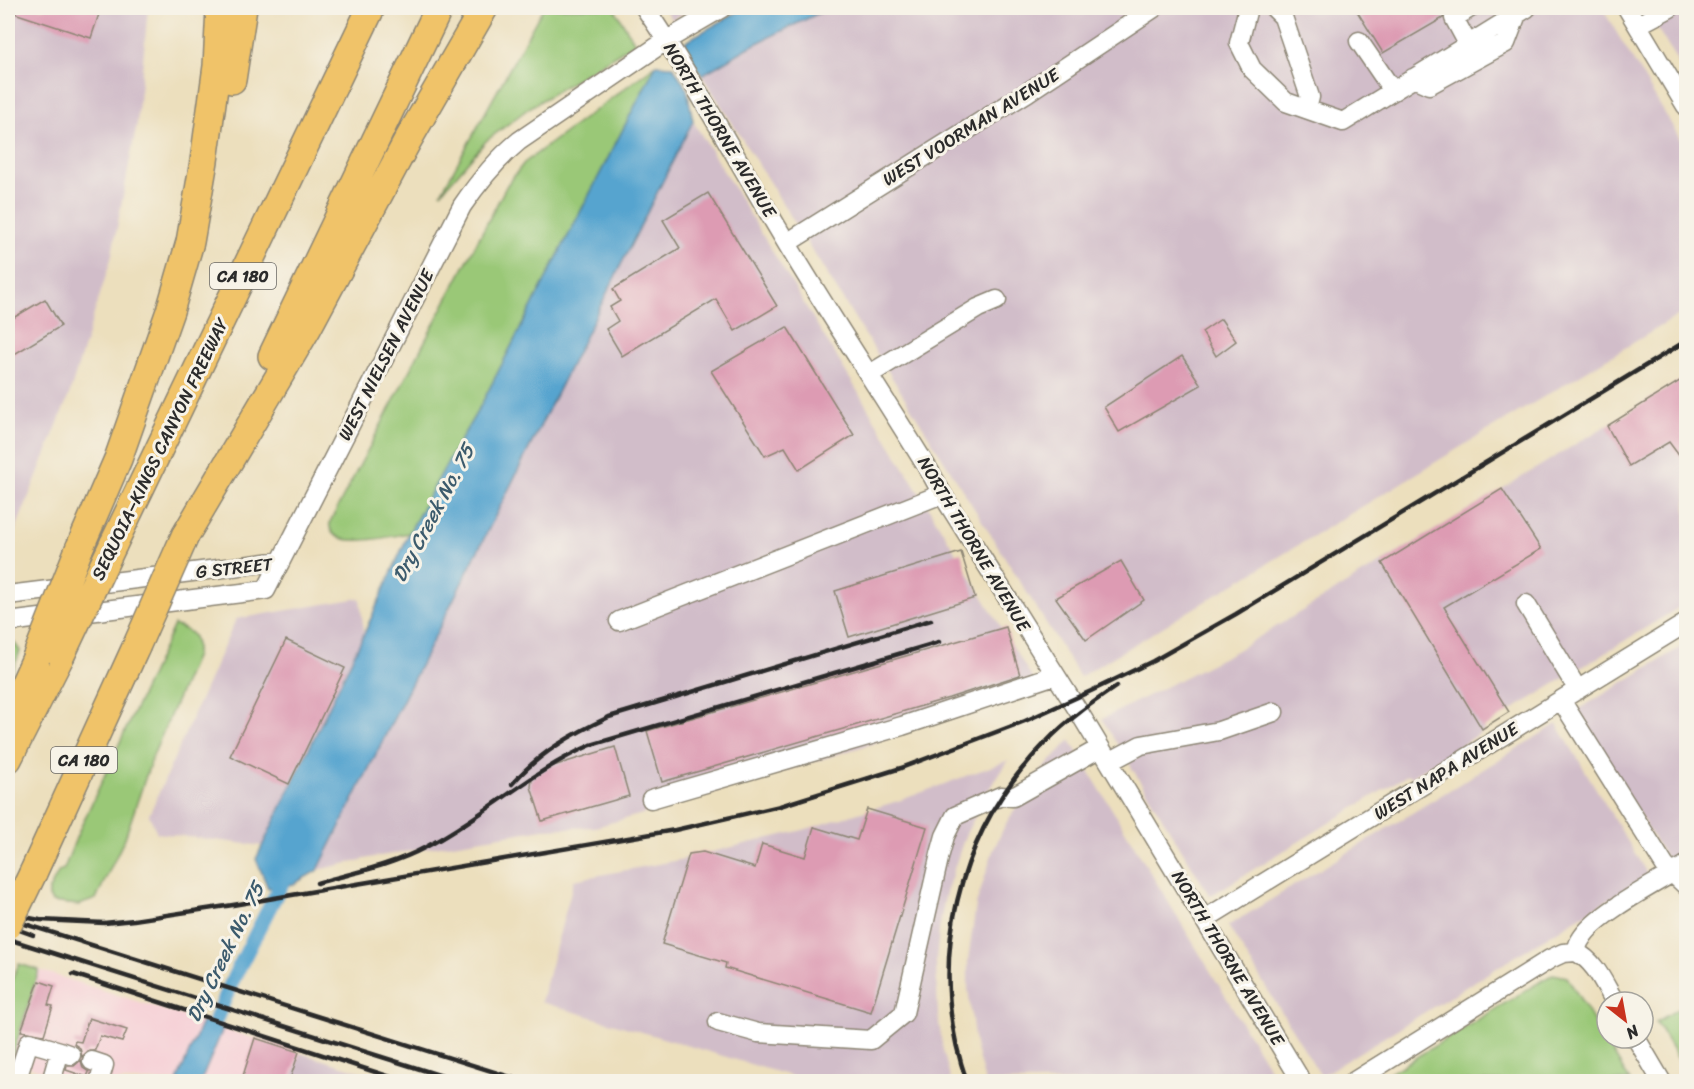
<svg xmlns="http://www.w3.org/2000/svg" width="1694" height="1089" font-family="Sriracha,sans-serif">
	<rect width="100%" height="100%" fill="#f7f3e8"/>
	<filter id="ink" filterUnits="userSpaceOnUse"><feTurbulence type="fractalNoise" baseFrequency=".0167" numOctaves="2"/><feDisplacementMap in="SourceGraphic" scale="12" xChannelSelector="R" yChannelSelector="G"/><feConvolveMatrix kernelMatrix="1 2 1 2 8 2 1 2 1" color-interpolation-filters="sRGB"/></filter>
	<filter id="wash" filterUnits="userSpaceOnUse"><feTurbulence type="fractalNoise" baseFrequency=".008" numOctaves="4" result="noise"/><feDisplacementMap in="SourceGraphic" scale="24" xChannelSelector="R" yChannelSelector="G"/><feGaussianBlur stdDeviation="1.35" result="paint"/><feColorMatrix in="noise" values="0 0 0 0 0 0 0 0 0 0 0 0 0 0 0 0 0 1.4 0 .05"/><feComposite in="paint" operator="in"/></filter>
	<g filter="url(#wash)">
		<rect width="100%" height="100%" fill="#ecdfbd"/>
		<!-- built -->
		<path fill="#f6cfd6" d="M39,970L202,1022L177,1081H75L11,1061Z
			M223,1029L300,1053L291,1081L201,1082Z"/>
		<!-- industrial -->
		<path fill="#d1bdc9" d="M8,8H148L137,123L111,259L69,395L8,549Z
			M664,8H692L672,20Z
			M829,8H1602L1686,149V311L1080,677L702,75L751,46Z
			M1645,8H1686V76Z
			M693,121L1034,681L871,744L639,815L595,827L544,829L374,857L318,870Z
			M1686,377V603L1483,728L1484,731L1411,777L1409,774L1210,896L1102,719L1236,651Z
			M360,598L364,634L263,846L157,833L149,815L236,619Z
			M1686,644V852L1669,863L1576,711Z
			M1557,724L1648,875L1321,1076L1228,926Z
			M1070,740L1277,1081L985,1082L975,1045L968,988V960L976,905L993,851L1005,825L1035,778Z
			M1009,760L989,789L965,836L945,896L939,930L936,961L938,1016L943,1050L951,1081H807L541,1002L574,880L679,860L803,830L901,800Z
			M300,1053L391,1081H291Z"/>
		<!-- green -->
		<path fill="#9ac877" stroke="#627a51" stroke-width="1.5" d="M543,8H614L635,43L529,108L486,141L441,193Z
			M656,65L481,405L450,458L409,533C392,536 326,553 330,522L507,185L524,163Z
			M174,625C193,632 197,634 196,655L152,758L125,838L96,899L79,905L52,902L49,897V890L59,871L64,869L78,833Z
			M8,642H14L20,651L8,684Z
			M19,964L39,970L11,1061L8,1060V988Z
			M1553,974L1567,977L1630,1081H1377Z
			M1686,1004V1072L1656,1022Z"/>
		<!-- water -->
		<path fill="#56a4cf" stroke="#40687d" stroke-width="1.5" d="M745,8H829L751,46L702,75L683,47L686,41Z
			M656,65L673,66L687,89L693,121L318,870L294,884L268,888L256,859L364,634L409,533L450,458L481,405Z
			M202,1022L223,1029L201,1081H177Z"/>
		<g fill="none" stroke-linecap="round" stroke-linejoin="round">
			<!-- canal -->
			<path stroke="#56a4cf" stroke-width="15" d="M189,1082L234,977L289,869"/>
		</g>
		<g id="blocks">
			<!-- building -->
			<path fill="#dd9bb3" d="M8,8H101L91,38L8,11Z
				M1355,8H1450L1445,12L1443,18L1383,53Z
				M708,193L777,306L735,331L716,299L622,356L606,329L618,321L610,307L620,301L613,289L680,248L663,220Z
				M45,299L61,326L8,358V321Z
				M1221,319L1236,341L1216,356L1202,332Z
				M787,327L854,435L799,470L785,447L765,456L711,371Z
				M1182,356L1201,385L1119,432L1104,407Z
				M1686,377V465L1669,442L1629,466L1607,426Z
				M1502,489L1541,549L1444,607L1509,712L1482,729L1382,563Z
				M961,552L975,598L849,637L835,591Z
				M1121,561L1144,600L1086,640L1056,598Z
				M1006,627L1020,675L949,698L662,782L647,731Z
				M286,640L345,668L289,784L230,756Z
				M615,747L629,796L542,821L531,787L532,779L550,767Z
				M867,809L927,827L871,1012L725,968L726,963L662,944L689,854L703,852L755,868L762,844L805,857L814,827L857,840Z
				M39,981L54,986L48,1005L53,1006L44,1035L21,1031Z
				M89,1018L127,1030L122,1042L100,1036L95,1050H89L82,1057L80,1048L74,1044L75,1041L81,1042Z
				M255,1038L299,1052L289,1082H241Z
				M81,1060L83,1068L89,1072L87,1077L66,1070L67,1066H74Z"/>
		</g>
	</g>
	<g filter="url(#ink)">
		<use href="#blocks" fill-opacity="0" stroke="#8c8574" stroke-width="1.5"/>
		<g fill="none" stroke-linecap="round" stroke-linejoin="round">
			<defs>
				<path id="minor" d="M645,8C696,83 739,164 786,242C833,321 885,398 933,477L942,494L1079,712L1302,1082
					M1248,8L1239,43L1252,69L1286,102L1343,122L1527,8
					M1274,8L1283,17L1310,97L1307,109
					M1627,8L1686,106
					M1638,25L1670,8
					M1359,41L1393,91
					M1470,54L1468,44L1454,18L1470,8
					M1413,78L1429,85L1506,43L1517,14
					M787,243L1028,92L1154,8
					M870,374L978,308L997,300
					M8,595L281,561
					M1526,604L1578,690
					M619,621L942,494
					M8,622L266,590L462,206C479,181 496,160 519,141L667,40L722,8
					M1561,700L1665,866L1686,886
					M1109,762L1141,745L1219,731L1274,712
					M651,799L902,726L1055,675
					M1205,919L1686,623
					M1576,952C1577,948 1578,943 1581,939C1595,914 1660,881 1686,865
					M1576,952C1596,962 1604,984 1615,1002
					M718,1022L758,1033L871,1040L904,1013L940,854L945,836L955,816L1001,796L1013,797L1100,748
					M1636,1038L1662,1082
					M92,1061L104,1065L99,1082
					M16,1082L29,1042L60,1051
					M51,1082L60,1051L71,1055
					M1353,1082L1550,959L1563,953L1576,952"/>
				<path id="highway" d="M232,80L243,8
					M272,356L439,8
					M185,536L307,329L408,140L484,8
					M113,545L371,8
					M79,549L118,459L170,311L190,242L204,161L217,66L220,8
					M8,720L36,658
					M8,759L61,655
					M33,873L136,647"/>
			</defs>
			<!-- minor casing -->
			<use href="#minor" stroke="#8c8574" stroke-width="21"/>
			<!-- highway casing -->
			<use href="#highway" stroke="#8c8574" stroke-width="30"/>
			<!-- minor -->
			<use href="#minor" stroke="#fff" stroke-width="18"/>
			<!-- highway -->
			<use href="#highway" stroke="#f0c369" stroke-width="27"/>
			<!-- rail -->
			<path stroke="#2b2b2b" stroke-width="4.5" d="M512,784C539,753 572,734 609,717L931,620
				M317,883C353,873 393,865 426,847C484,817 531,771 591,745L939,642
				M8,914L40,920L104,923L134,920L233,905L675,830L780,806L901,768L1025,721L1091,691L1153,661L1236,614L1686,341
				M25,924L526,1082
				M8,926L33,935
				M8,939L461,1082
				M73,974L406,1082
				M967,1082C925,961 957,832 1046,742C1067,720 1092,703 1117,686"/>
			<defs>
				<path id="highway-bridge" d="M136,647L185,536
					M61,655L113,545
					M36,658L79,549
					M8,925L33,873"/>
			</defs>
			<!-- highway-bridge casing -->
			<use href="#highway-bridge" stroke="#8c8574" stroke-width="30" stroke-linecap="butt"/>
			<!-- highway-bridge -->
			<use href="#highway-bridge" stroke="#f0c369" stroke-width="27"/>
		</g>
	</g>
	<g text-anchor="middle" stroke-width="6" stroke-linejoin="round" paint-order="stroke">
		<!-- shield labels -->
		<g fill="#f7f3e8" stroke="#686764" stroke-width="1.5">
			<rect x="210" y="263" width="66" height="26" rx="4.5"/>
			<rect x="51" y="747" width="66" height="26" rx="4.5"/>
		</g>
		<g font-size="16" font-weight="bold" fill="#2b2b2b">
			<text x="243" y="282">CA 180</text>
			<text x="84" y="766">CA 180</text>
		</g>
		<!-- street labels -->
		<g font-size="18" fill="#2b2b2b" stroke="#f7f3e8">
			<text transform="translate(971 127) rotate(-32)" y="6">WEST VOORMAN AVENUE</text>
			<text transform="translate(720 130) rotate(59)" y="6">NORTH THORNE AVENUE</text>
			<text transform="translate(386 355) rotate(-63)" y="6">WEST NIELSEN AVENUE</text>
			<text transform="translate(160 449) rotate(-64)" y="6">SEQUOIA–KINGS CANYON FREEWAY</text>
			<text transform="translate(974 544) rotate(59)" y="6">NORTH THORNE AVENUE</text>
			<text transform="translate(234 568) rotate(-6)" y="6">G STREET</text>
			<text transform="translate(1446 771) rotate(-32)" y="6">WEST NAPA AVENUE</text>
			<text transform="translate(1228 958) rotate(59)" y="6">NORTH THORNE AVENUE</text>
		</g>
		<!-- water labels -->
		<g font-size="20" font-style="italic" fill="#3c5b6d" stroke="#f7f3e8">
			<text transform="translate(433 513) rotate(-62)" y="7">Dry Creek No. 75</text>
			<text transform="translate(225 952) rotate(-64)" y="7">Dry Creek No. 75</text>
		</g>
	</g>
	<!-- margin -->
	<rect width="1694" height="1089" fill="none" stroke="#f7f3e8" stroke-width="30"/>
	<!-- north arrow -->
	<g transform="translate(1625 1020) rotate(149)"><circle r="28" fill="#f7f3e8" stroke="#a5a39c" stroke-width="1.5"/>
	<path d="M0-4.5L10 22L0 15L-10 22Z" fill="#c8321e"/>
	<text y="-9" font-size="16" font-weight="bold" text-anchor="middle" fill="#2b2b2b">N</text>
	</g>
</svg>
